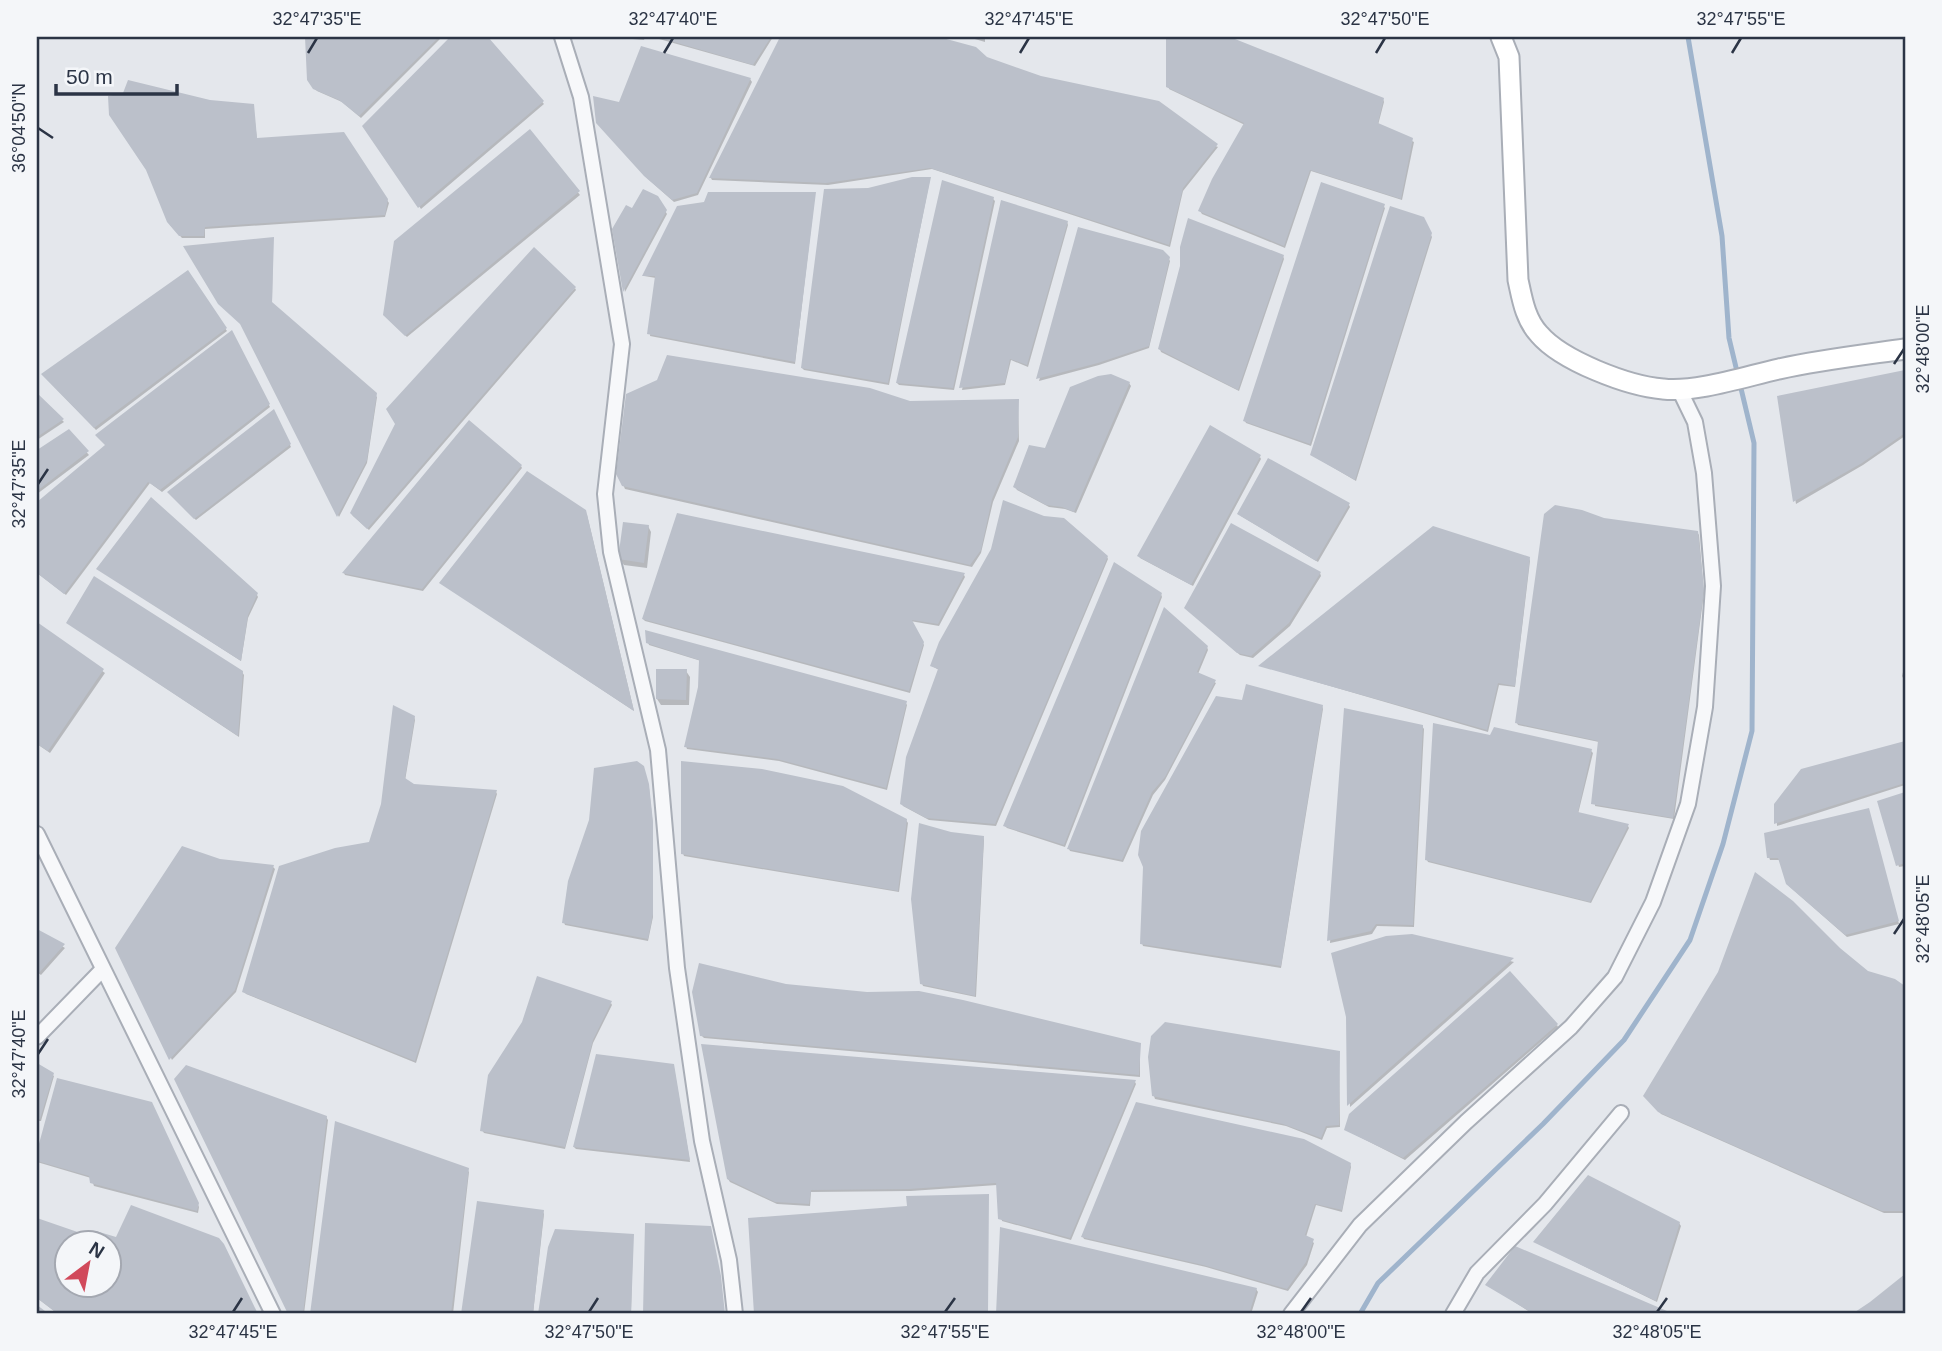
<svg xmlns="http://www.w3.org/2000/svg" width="1942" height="1351" font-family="Arial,sans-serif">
	<rect width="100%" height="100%" fill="#e4e7ec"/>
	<!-- shadow -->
	<path fill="#0003" fill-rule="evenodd" d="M308,37H442L361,118L342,102L317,91L310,83Z
		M453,37H486L544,104L421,209L364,127Z
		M610,37H645L644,40Z
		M652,37H773L755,66Z
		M782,37H932L975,49L986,58L1218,147L1183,191L1170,247L932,169L828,185L712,180L711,178Z
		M968,37H985V42Z
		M1168,37H1225L1383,99L1384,102L1378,125L1414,142L1402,200L1311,171L1285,248L1202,214L1200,211L1245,125L1169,89Z
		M750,79L752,82L698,195L674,202L647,178L620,104Z
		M209,102L253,106L257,139L343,134L389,203L385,217L205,229V238H182L170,225Z
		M529,132L580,195L407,337L386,317Z
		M930,179L889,385L804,370L802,368L868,190Z
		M815,194L795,364L650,336L656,278L644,276Z
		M657,198L667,214L625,292L614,230L633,210Z
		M993,199L995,201L954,390L899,385L897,383Z
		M1002,202L1067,222L1068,225L1028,367L1011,360L1005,385L962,390Z
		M1383,206L1385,208L1311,446L1246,423L1245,421Z
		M1423,219L1432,237L1356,481L1312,455Z
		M1079,229L1168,258L1170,261L1149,348L1099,365L1039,381Z
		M273,238L272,305L377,397L367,463L339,517L243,326Z
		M1283,256L1284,259L1239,391L1161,352L1160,349Z
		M187,273L227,331L96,430L45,377Z
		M575,288L576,290L369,530L353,516L351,513Z
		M231,333L270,407L162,492L150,483L66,595L37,573V504L107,446Z
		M1905,372V436L1863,465L1796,504L1779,397Z
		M1129,383L1131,386L1076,513L1065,509L1049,507L1017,490L1015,487L1046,449Z
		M37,395L64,422L37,440Z
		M1018,400L1019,441L993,502L981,553L972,567L625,489L618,473Z
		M274,412L291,447L196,520L171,495Z
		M68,431L89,455L37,494V452Z
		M1260,457L1261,459L1193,586L1140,558L1139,556Z
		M521,466L522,468L423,591L345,575L344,573Z
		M1349,505L1350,507L1318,562L1241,516Z
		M587,515L634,711L441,583Z
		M1604,520L1697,532L1699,535L1704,593L1674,819L1595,806L1599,742L1518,725L1517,723Z
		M648,526L651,532L647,568L624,565L620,559Z
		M1107,557L1108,559L996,826L929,820L903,806L902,804L939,670L932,666Z
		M1529,558L1530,561L1515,687L1499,685L1488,732L1261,666Z
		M98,569L257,595L258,597L248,618L241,661Z
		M1320,573L1321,576L1290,626L1253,658L1240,655L1188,610Z
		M964,575L965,577L939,626L910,621L924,645L910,693L645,621L643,619Z
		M1161,594L1162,597L1065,847L1007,828L1005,826Z
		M68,623L242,672L244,675L239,737Z
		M37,624L105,673L50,753L37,744Z
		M648,642L905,702L907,705L887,790L779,761L687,749L686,746L700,687L701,661L649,645Z
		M1207,647L1208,650L1198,674L1216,683L1165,780L1153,795L1123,862L1070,851L1069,849Z
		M1905,664V677L1903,678L1902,676Z
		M686,671L690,677L689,705H661L657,699Z
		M1243,702L1322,706L1323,709L1281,968L1143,946L1142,943Z
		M1346,710L1422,726L1424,729L1414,927L1377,926L1372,934L1330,943Z
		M414,717L415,720L405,781L413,786L496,792L497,794L416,1063L246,994L244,991L370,844Z
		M1492,737L1591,751L1593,753L1578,814L1628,826L1629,828L1591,903L1428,862L1427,860Z
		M1905,743V785L1777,826L1776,805L1802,771Z
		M649,788L653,826V917L648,941L565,925L564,922Z
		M1905,794V866L1899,867L1879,802Z
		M1869,813L1899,924L1847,937L1789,886L1780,860H1770L1769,857Z
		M906,820L908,823L899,892L684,856L683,853Z
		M950,834L983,837L984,840L976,997L923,986L922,983Z
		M220,860L273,867L275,869L236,992L172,1060L117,948Z
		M37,931L65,948L41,975L37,972Z
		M1412,936L1514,962L1350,1107L1348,1017Z
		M1839,950L1867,972L1894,981L1905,988V1213H1884L1661,1114L1647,1099Z
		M786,986L1140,1045V1077L704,1038L702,1036Z
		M611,1003L612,1005L593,1043L565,1149L484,1133L482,1130Z
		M1557,1025L1558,1027L1405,1160L1346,1130Z
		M1339,1053L1340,1127L1327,1128L1322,1140L1286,1126L1155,1099L1154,1096Z
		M37,1065L54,1076L41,1121H37Z
		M674,1068L690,1162L576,1149L574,1147Z
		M176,1079L326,1117L328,1120L304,1314H290Z
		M58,1080L151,1104L199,1207L198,1213L94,1186L91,1178L37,1162V1157Z
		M1135,1082L1136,1084L1071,1240L1002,1221L997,1185L911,1191L811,1192L810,1206L777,1204L730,1182L728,1179Z
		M336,1123L467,1170L469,1172L453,1314H311Z
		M1350,1164L1351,1167L1342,1212L1316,1205L1306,1237L1314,1243L1307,1265L1288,1291L1206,1267L1084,1239L1083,1237Z
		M988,1196V1314H756L750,1219L909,1207Z
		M479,1203L542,1211L544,1214L533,1314H463Z
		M37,1220L93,1239L223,1245L257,1314H58L37,1298ZM66,1242H108V1284H66Z
		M1679,1223L1681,1226L1657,1302L1535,1242Z
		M1001,1229L1256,1289L1258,1292L1251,1314H998Z
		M633,1235L631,1314H540L550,1247Z
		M1515,1248L1670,1314H1533L1488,1285Z"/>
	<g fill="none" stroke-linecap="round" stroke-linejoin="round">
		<!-- stream -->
		<path stroke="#9fb4cc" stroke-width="5" d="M1360,1314L1378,1283L1543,1124L1624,1040L1690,940L1723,844L1752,731L1754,443L1729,338L1722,236L1688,37"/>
	</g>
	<!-- building -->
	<path fill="#bbc0ca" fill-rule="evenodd" d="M305,37H439L359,116L339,100L313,89L307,80Z
		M450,37H488L544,101L418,208L362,126Z
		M657,37H771L753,65Z
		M780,37H939L976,47L987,57L1041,76L1159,101L1218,144L1183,188L1169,245L930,168L826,183L709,178Z
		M1166,37H1230L1384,98L1378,123L1413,138L1401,199L1310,170L1284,246L1198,211L1212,179L1244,123L1166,87Z
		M641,46L751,78L697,193L672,200L644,176L596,123L593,96L619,102Z
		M128,80L210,100L254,104L257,138L344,132L388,199L385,215L205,227L204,236H179L167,222L146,170L109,115L108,96L123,93Z
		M530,129L580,191L405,336L383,315L394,241Z
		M912,177H931L888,383L801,368L824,189L868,188Z
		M942,180L994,197L953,388L896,383Z
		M1321,182L1385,204L1310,444L1243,421Z
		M643,189L658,196L667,210L623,292L612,229L626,205L632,208Z
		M708,192H816L795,362L647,334L655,276H642L677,206L704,202Z
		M1001,200L1068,221L1027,365L1010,359L1005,383L959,388Z
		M1390,206L1424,217L1432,233L1355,480L1310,455Z
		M1188,218L1284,255L1238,390L1158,349L1180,266V247Z
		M1078,227L1163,250L1170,257L1149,346L1098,363L1036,379Z
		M274,237L272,302L377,393L367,460L337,517L240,324L218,304L183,246Z
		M534,247L576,287L367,529L350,513L395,424L386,409Z
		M188,270L227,328L94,428L41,374Z
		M232,330L270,404L160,490L148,482L64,594L37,573V502L105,445L95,435Z
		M667,355L870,388L910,401L1019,399L1018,437L992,499L981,550L970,565L622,486L616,474L626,394L657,380Z
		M1905,370V433L1862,463L1793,502L1777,396Z
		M1111,374L1130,382L1074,512L1062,507L1046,505L1013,487L1029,445L1045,448L1070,387L1098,376Z
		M37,393L64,419L37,437Z
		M274,409L291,444L194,519L167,492Z
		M469,420L522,465L422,589L342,573Z
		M1210,425L1261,455L1191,585L1137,556Z
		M69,429L89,451L37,491V450Z
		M1268,458L1350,503L1316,561L1237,514Z
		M527,471L586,510L634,711L439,583Z
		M151,497L258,593L248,615L241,661L96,569Z
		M1003,500L1044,516L1064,518L1108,556L995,824L926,818L900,804L906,757L938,669L930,666L939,642L991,549Z
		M1555,505L1582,510L1604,518L1698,531L1704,590L1673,818L1591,804L1598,741L1515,723L1544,514Z
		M677,513L965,573L938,624L912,620L924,642L909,691L642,619Z
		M623,522L649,525L644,563L618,559Z
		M1231,523L1321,572L1289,623L1251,656L1237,653L1184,608Z
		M1433,526L1530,557L1515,686L1498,683L1487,730L1258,666Z
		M1114,562L1162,593L1064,845L1003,826Z
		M94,576L243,671L238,736L66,623Z
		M1164,607L1208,646L1197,672L1216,680L1165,777L1152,792L1122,860L1067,849Z
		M37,622L104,669L48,751L37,744Z
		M645,630L907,701L886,788L777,759L684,747L698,687L699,660L646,643Z
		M656,669H687L686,700L656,699Z
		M1246,684L1323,705L1281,966L1140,944L1143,867L1138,855L1141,831L1216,696L1242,700Z
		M393,705L415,716L405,778L414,784L497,790L415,1061L242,992L279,866L335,848L369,842L381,804Z
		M1344,708L1423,725L1413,925L1376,924L1371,931L1327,941Z
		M1433,723L1490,735L1494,727L1592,749L1578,812L1629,824L1590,902L1425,860Z
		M1905,741V783L1774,824V804L1801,769Z
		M637,761L644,766L649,784L653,822V914L648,939L562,923L568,881L589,820L594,768Z
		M681,761L762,769L843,786L907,819L898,891L681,854Z
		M1905,792V863L1896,866L1877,801Z
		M1869,808L1899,921L1845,935L1786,884L1778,858H1767L1764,833Z
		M919,823L951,832L984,836L975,996L920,984L911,899Z
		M182,846L220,859L274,865L235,990L169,1060L115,948Z
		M1755,872L1793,901L1840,948L1868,971L1895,979L1905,986V1211H1882L1658,1112L1643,1096L1718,972Z
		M37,929L65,944L39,973L37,972Z
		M1412,934L1514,958L1347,1106L1346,1017L1331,953L1386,936Z
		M699,963L786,984L867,992L919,991L963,1000L1141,1043L1139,1075L700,1036L692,992Z
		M1510,971L1558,1024L1403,1158L1344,1130L1349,1114Z
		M537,976L612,1001L593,1040L565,1147L480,1131L488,1075L522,1022Z
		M1165,1022L1340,1051L1339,1125L1326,1126L1321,1138L1283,1124L1152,1096L1148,1057L1151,1036Z
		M701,1044L1136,1080L1070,1238L998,1219L996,1183L909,1189L811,1190L809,1204L775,1202L727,1179Z
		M596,1054L674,1064L690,1160L573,1147Z
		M37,1063L54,1073L40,1119H37Z
		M186,1065L327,1116L303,1314H288L174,1079Z
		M57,1078L152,1102L199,1203L197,1211L90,1183L89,1176L37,1161V1151Z
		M1136,1102L1304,1139L1351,1163L1342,1210L1315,1204L1305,1235L1314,1239L1306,1262L1287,1289L1203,1265L1081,1237Z
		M335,1121L469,1168L451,1314H310Z
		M1588,1175L1680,1222L1656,1301L1533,1242Z
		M989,1194L988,1314H754L748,1218L907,1206L906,1196Z
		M477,1201L544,1210L533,1314H461Z
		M131,1205L219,1238L224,1244L258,1314H58L37,1298V1218L92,1237L96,1231L116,1237ZM66,1242H108V1284H66Z
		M645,1223L711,1226L721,1276L725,1314H643Z
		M1000,1227L1257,1288L1249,1314H996Z
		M555,1229L634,1234L631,1314H538L548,1247Z
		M1515,1246L1674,1314H1534L1485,1285Z
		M1905,1274V1314H1852L1870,1302Z
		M37,1305L49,1314H37Z"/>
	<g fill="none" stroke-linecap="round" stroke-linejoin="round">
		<defs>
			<path id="street" d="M562,37L581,97L622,344L605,494L611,552L658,750L677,968L702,1141L729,1260L735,1314
				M37,834L273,1314
				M37,1037L102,970
				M1291,1314L1360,1225L1466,1122L1571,1027L1615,977L1653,902L1688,804L1705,707L1713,586L1704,473L1695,422L1679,389
				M1453,1314L1477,1273L1545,1204L1621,1113"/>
			<path id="secondary" d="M1501,37L1509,57L1518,280C1522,298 1525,319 1539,334C1562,361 1628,386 1663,389C1695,393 1747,376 1779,369C1820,360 1863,355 1905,349"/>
		</defs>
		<!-- street casing -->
		<use href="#street" stroke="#a9aeb7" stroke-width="18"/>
		<!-- secondary casing -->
		<use href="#secondary" stroke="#a9aeb7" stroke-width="23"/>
		<!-- street -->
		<use href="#street" stroke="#f7f8fa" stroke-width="14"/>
		<!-- secondary -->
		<use href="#secondary" stroke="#fff" stroke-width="19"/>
	</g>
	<!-- ticks -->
	<path fill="none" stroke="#2b3445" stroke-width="2.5" d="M308,53L317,38M664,53L673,38M1020,53L1029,38M1376,53L1385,38M1732,53L1741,38M38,128L53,138M1894,364L1904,349M38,484L48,469M1894,934L1904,919M38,1054L48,1039M233,1312L242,1298M589,1312L598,1298M945,1312L955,1298M1301,1312L1311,1298M1657,1312L1667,1298"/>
	<!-- border -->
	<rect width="1942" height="1351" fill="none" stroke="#f4f6f9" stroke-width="77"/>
	<!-- north arrow -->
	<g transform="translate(88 1264) rotate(32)"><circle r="33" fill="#f4f6f9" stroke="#a4a8b1" stroke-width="2"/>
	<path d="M0-5L12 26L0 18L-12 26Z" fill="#d1495b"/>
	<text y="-10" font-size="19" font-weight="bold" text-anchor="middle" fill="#2b3445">N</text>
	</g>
	<!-- scale -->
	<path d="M56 84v10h121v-10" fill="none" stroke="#2b3445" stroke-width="3.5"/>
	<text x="66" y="84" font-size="21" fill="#2b3445" stroke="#f4f6f9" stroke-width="5" paint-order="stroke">50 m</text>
	<rect x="38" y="38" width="1866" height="1274" fill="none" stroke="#2b3445" stroke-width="2.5"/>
	<g font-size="18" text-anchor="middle" fill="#2b3445">
		<text x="317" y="25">32°47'35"E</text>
		<text x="673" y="25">32°47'40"E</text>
		<text x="1029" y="25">32°47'45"E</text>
		<text x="1385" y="25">32°47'50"E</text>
		<text x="1741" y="25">32°47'55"E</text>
		<text transform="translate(19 128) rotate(-90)" y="6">36°04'50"N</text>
		<text transform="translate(1923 349) rotate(-90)" y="6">32°48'00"E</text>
		<text transform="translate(19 484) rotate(-90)" y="6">32°47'35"E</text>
		<text transform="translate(1923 919) rotate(-90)" y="6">32°48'05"E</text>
		<text transform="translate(19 1054) rotate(-90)" y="6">32°47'40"E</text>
		<text x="233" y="1338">32°47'45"E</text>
		<text x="589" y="1338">32°47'50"E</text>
		<text x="945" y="1338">32°47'55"E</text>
		<text x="1301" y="1338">32°48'00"E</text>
		<text x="1657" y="1338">32°48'05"E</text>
	</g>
</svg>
